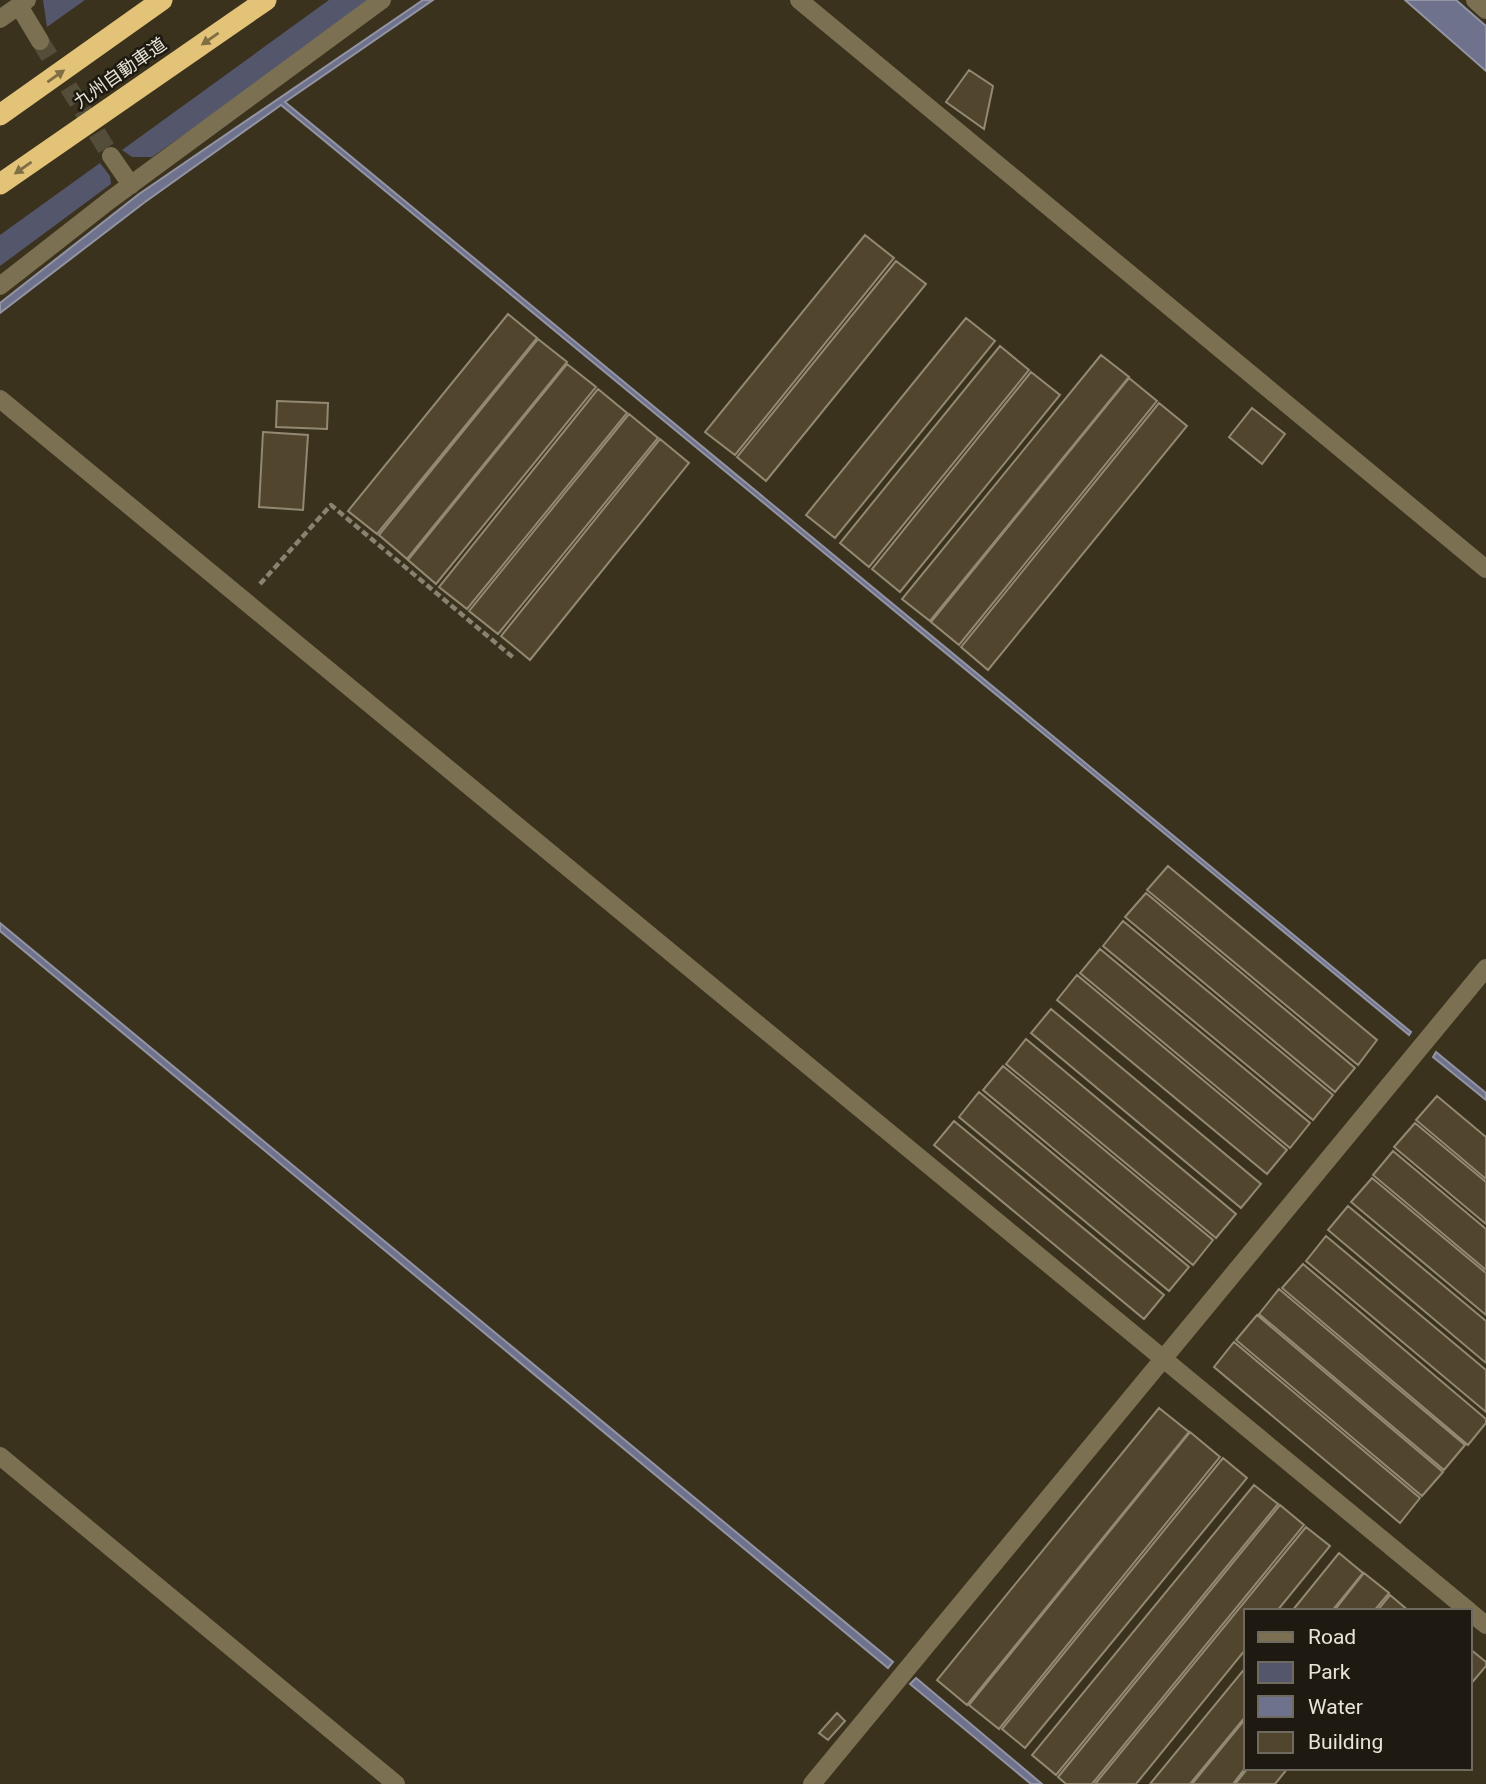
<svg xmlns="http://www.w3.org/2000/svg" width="1486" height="1784" font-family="Roboto,'Noto Sans JP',sans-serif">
	<rect width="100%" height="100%" fill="#3a321d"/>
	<!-- green -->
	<path fill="#54566b" d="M43,0H85L47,27Z
		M329,0H369L299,54L152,157H132L122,150Z
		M100,163L110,176L111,184L0,266V235Z"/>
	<!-- water -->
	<path fill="#6f728d" stroke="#9394a3" stroke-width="2" d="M423,0H433L285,102L1411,1032L1409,1035L281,105L145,202L0,313V303L139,194Z
		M1405,0H1456L1486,26V71Z
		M0,923L893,1662L888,1668L0,931Z
		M1436,1052L1486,1093V1100L1433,1057Z
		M916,1678L1042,1784H1031L910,1684Z"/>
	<!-- building -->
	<path fill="#51462d" stroke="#938972" stroke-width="2" d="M969,70L993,86L984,129L946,102Z
		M865,235L894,258L735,455L705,432Z
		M896,261L926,284L766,481L737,457Z
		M508,314L537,338L377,534L348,511Z
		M966,318L995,341L835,538L806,515Z
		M538,339L567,362L407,559L379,535Z
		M1000,346L1029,370L869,567L840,543Z
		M1101,355L1129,377L930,621L902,599Z
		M567,364L596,387L436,584L408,560Z
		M1031,372L1060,395L900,592L872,569Z
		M1129,378L1157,401L959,645L931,622Z
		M598,389L627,413L467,609L439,587Z
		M277,401L328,403L327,429L276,427Z
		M1159,403L1187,426L988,670L961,647Z
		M1252,408L1285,434L1262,464L1229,437Z
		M629,414L658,438L498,634L469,611Z
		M263,432L308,435L303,510L259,507Z
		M660,439L689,463L530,660L501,636Z
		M1168,866L1377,1040L1358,1065L1147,890Z
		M1146,893L1355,1068L1335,1092L1125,917Z
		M1123,921L1333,1095L1313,1120L1103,946Z
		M1100,949L1310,1123L1290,1148L1080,973Z
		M1077,975L1287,1150L1267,1174L1057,1000Z
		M1051,1009L1261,1184L1241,1208L1031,1033Z
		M1026,1039L1236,1214L1216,1238L1006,1064Z
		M1003,1066L1213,1240L1193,1265L983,1090Z
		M979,1092L1189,1267L1169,1291L959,1117Z
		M1437,1096L1486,1137V1179L1416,1120Z
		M954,1121L1164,1295L1144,1319L934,1145Z
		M1415,1123L1486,1182V1224L1394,1147Z
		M1393,1151L1486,1229V1270L1373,1175Z
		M1372,1178L1486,1273V1315L1351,1202Z
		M1348,1206L1486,1321V1363L1328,1230Z
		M1326,1236L1486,1370V1412L1306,1261Z
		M1303,1264L1486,1419V1423L1468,1445L1282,1288Z
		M1279,1289L1465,1445L1444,1470L1259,1314Z
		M1257,1315L1443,1472L1422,1496L1236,1340Z
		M1234,1342L1420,1498L1400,1523L1214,1367Z
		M1159,1408L1189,1432L967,1705L937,1680Z
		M1190,1432L1220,1457L999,1729L969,1705Z
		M1223,1458L1247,1478L1025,1748L1002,1729Z
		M1254,1485L1278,1504L1056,1775L1032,1755Z
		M1280,1505L1304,1525L1092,1784H1066L1058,1777Z
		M1306,1527L1330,1546L1277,1611H1246V1649L1136,1784H1095Z
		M1339,1553L1363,1573L1332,1611H1292Z
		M1364,1573L1389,1593L1374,1611H1334Z
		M1390,1595L1409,1611H1377Z
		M1470,1649L1486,1662V1666L1470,1685Z
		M1246,1667V1716L1190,1784H1150Z
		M837,1713L845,1721L828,1740L819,1733Z
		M1246,1718V1767L1233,1784H1192Z
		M1248,1768H1288L1275,1784H1235Z"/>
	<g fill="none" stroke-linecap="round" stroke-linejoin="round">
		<!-- minor-tunnel -->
		<path stroke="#544d39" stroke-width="18" stroke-dasharray="18 9" stroke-linecap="butt" d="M40,41L111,156"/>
		<!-- path -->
		<path stroke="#898271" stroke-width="4.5" stroke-dasharray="7 3.5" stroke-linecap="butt" d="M260,584L331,505L515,659"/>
		<!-- minor -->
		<path stroke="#7c7052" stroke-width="18" d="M799,0L1486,569
			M1475,0L1486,10
			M19,6L40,41
			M0,19L27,0
			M111,156L131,185
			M0,286L110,200L382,0
			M0,399L1469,1611
			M0,1456L396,1784
			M1470,1612L1486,1625
			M812,1784L1486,968"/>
		<!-- highway -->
		<path stroke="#e3c377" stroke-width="21" d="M0,115L162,0
			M0,184L266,0"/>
	</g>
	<!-- one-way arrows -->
	<defs><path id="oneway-solid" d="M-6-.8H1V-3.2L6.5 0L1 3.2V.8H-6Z" transform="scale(1.75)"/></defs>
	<g fill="#806e44">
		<use href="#oneway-solid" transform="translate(210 39) rotate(145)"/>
		<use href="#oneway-solid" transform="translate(56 76) rotate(-35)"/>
		<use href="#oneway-solid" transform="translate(23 168) rotate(145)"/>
	</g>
	<g text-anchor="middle" stroke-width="5" stroke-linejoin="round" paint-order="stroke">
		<!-- street labels -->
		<g font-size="18" fill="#e8e3d7" stroke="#1e1a11">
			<text transform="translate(120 73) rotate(-35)" y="6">九州自動車道</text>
		</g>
	</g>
	<!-- legend -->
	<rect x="1244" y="1609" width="228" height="161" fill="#1e1a11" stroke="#6f6a60" stroke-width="2"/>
	<rect x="1258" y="1632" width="35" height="10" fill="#7c7052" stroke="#6f6a60" stroke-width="2"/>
	<text x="1308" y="1644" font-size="21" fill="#e8e3d7">Road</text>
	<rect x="1258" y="1662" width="35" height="21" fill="#54566b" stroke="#6f6a60" stroke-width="2"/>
	<text x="1308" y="1679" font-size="21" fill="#e8e3d7">Park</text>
	<rect x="1258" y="1696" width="35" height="21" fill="#6f728d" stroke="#6f6a60" stroke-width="2"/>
	<text x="1308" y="1714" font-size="21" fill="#e8e3d7">Water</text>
	<rect x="1258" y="1732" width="35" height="21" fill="#51462d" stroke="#6f6a60" stroke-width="2"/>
	<text x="1308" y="1749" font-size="21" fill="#e8e3d7">Building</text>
</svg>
